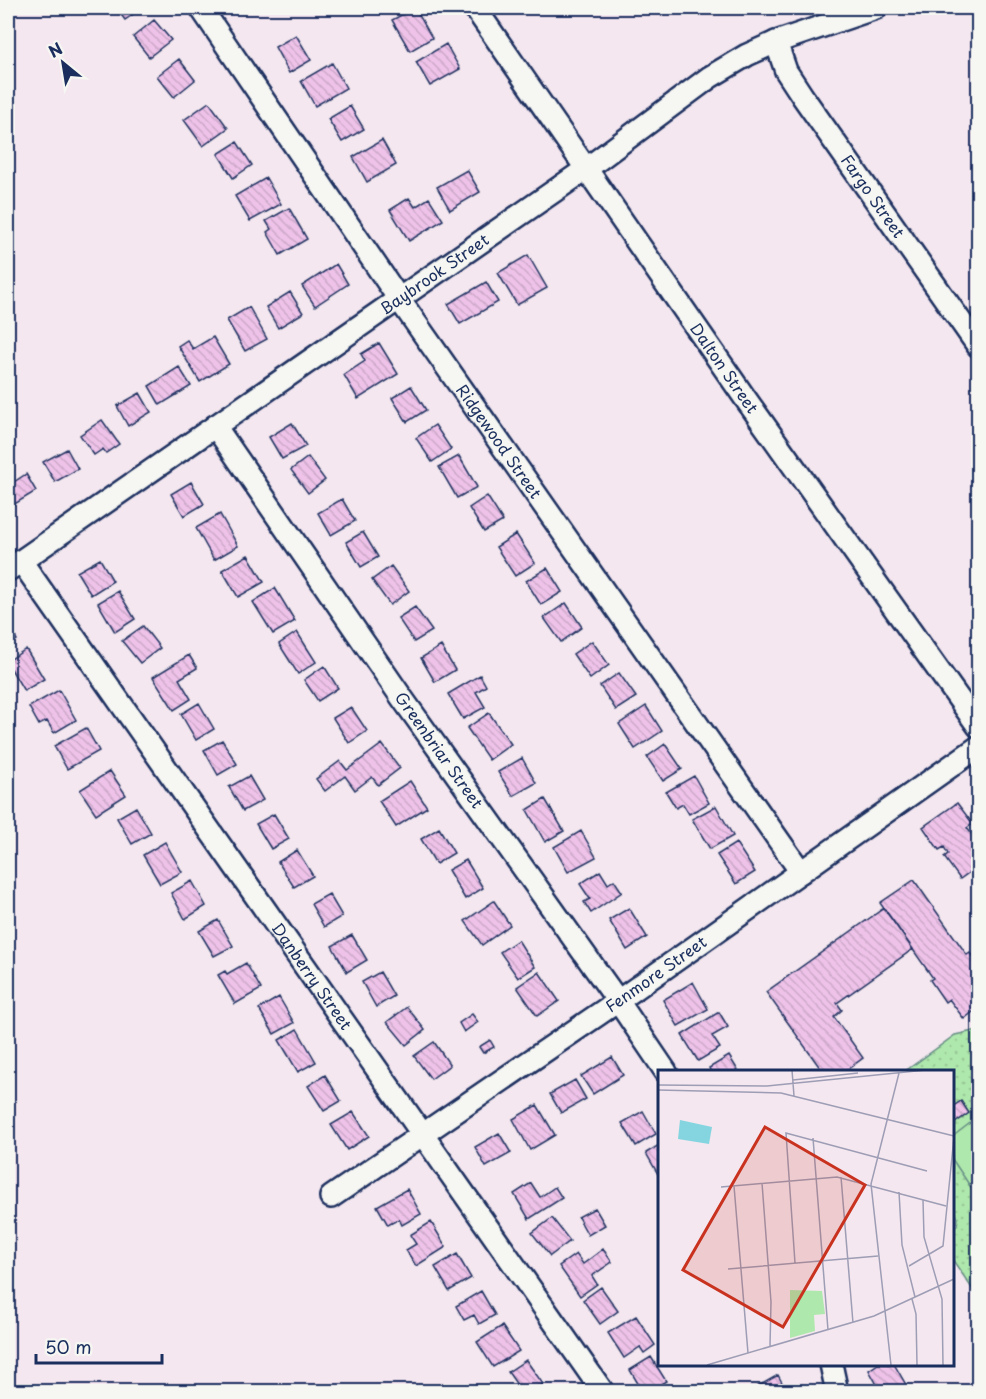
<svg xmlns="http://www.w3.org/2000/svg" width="986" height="1399" font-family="'Playpen Sans',sans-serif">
	<defs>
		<pattern id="grass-dots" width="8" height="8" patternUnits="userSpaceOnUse" patternTransform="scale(1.5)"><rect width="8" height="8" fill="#afe8ac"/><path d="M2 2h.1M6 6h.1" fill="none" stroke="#96c796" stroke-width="1.8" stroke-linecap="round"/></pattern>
		<pattern id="building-back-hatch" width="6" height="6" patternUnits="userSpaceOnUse" patternTransform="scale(1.5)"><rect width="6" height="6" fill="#efc3e9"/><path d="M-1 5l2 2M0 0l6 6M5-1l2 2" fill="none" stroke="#cca8ca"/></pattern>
	</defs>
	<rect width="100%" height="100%" fill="#f4e7ef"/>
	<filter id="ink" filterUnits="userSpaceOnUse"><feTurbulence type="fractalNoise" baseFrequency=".0167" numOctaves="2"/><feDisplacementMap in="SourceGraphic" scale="12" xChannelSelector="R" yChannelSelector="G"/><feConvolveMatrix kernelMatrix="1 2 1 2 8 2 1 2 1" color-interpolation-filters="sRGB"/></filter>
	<g filter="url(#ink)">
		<!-- grass -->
		<path fill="url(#grass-dots)" stroke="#658c85" stroke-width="1.5" d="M978,1030V1297L952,1259V1230L957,1225L958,1218L952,1205V1072H904L955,1035Z"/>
		<!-- pitch -->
		<path fill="#afe8ac" stroke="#658c85" stroke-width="1.5" d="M978,1117V1198L952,1159V1137Z"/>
		<!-- building -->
		<path fill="url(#building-back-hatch)" stroke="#1b2f5e" stroke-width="1.5" d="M116,8H142L125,20Z
			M415,8L432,38L410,51L392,20Z
			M154,20L171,40L149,57L133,37Z
			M296,35L311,60L289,73L275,47Z
			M446,44L460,69L430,86L416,62Z
			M179,59L195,80L174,97L157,76Z
			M332,63L346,88L315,106L301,81Z
			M209,102L228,128L203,146L184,120Z
			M350,106L364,129L342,142L328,119Z
			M382,140L396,165L367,182L353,157Z
			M237,142L252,165L233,178L218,154Z
			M467,170L480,192L450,210L437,187Z
			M266,178L281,204L250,221L235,196Z
			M409,198L415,207L429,198L443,220L409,241L390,210Z
			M289,208L307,239L280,255L267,232L271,229L266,221Z
			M528,255L547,288L517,305L498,273Z
			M336,264L348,284L315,306L302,286Z
			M486,282L498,302L460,324L448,304Z
			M290,292L303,313L278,328L266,307Z
			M249,307L267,339L245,351L227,320Z
			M213,337L229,364L200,382L178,346L187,340L193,349Z
			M379,343L398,374L358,399L344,375L365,361L361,354Z
			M179,367L191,386L160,405L149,386Z
			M411,386L426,410L407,422L392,398Z
			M140,393L151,412L128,426L117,406Z
			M102,420L119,444L106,453L103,449L94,455L80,435Z
			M292,423L306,446L282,459L269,437Z
			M435,425L451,449L432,462L416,438Z
			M67,449L78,469L55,482L43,462Z
			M459,456L477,487L457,498L439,467Z
			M308,457L325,480L308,493L291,470Z
			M26,474L36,491L13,505L8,496V486Z
			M191,482L204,504L184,516L171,494Z
			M487,496L503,521L484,532L469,508Z
			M342,499L355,521L331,535L318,513Z
			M220,514L238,546L214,560L196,528Z
			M363,532L378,557L361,567L346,542Z
			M516,534L535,563L515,576L496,547Z
			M248,555L264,582L238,597L222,570Z
			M100,559L113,581L91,595L77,572Z
			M391,566L409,591L390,605L372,580Z
			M547,568L562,592L541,605L526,581Z
			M275,588L295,621L273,634L253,602Z
			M118,591L135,619L115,632L98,603Z
			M566,603L582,627L561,642L544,618Z
			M415,607L432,631L414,642L398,618Z
			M8,624L17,640L8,645Z
			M143,626L160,648L140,663L122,641Z
			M297,632L316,662L298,674L279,644Z
			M592,641L609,665L590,679L573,654Z
			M441,646L455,670L435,682L421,658Z
			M26,649L44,679L24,691L8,664V661Z
			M189,655L197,668L179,679L191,699L174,710L153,677Z
			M324,666L338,688L318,701L304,680Z
			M619,673L636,697L616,710L600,686Z
			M480,675L486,686L476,692L485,707L463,719L448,694Z
			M59,690L76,720L54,733L47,721L39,725L29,707Z
			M199,703L214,729L196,740L181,714Z
			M646,706L662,731L635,749L619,724Z
			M351,707L367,731L349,743L333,718Z
			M489,713L511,744L489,760L467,728Z
			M86,728L99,751L67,769L54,746Z
			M222,740L237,764L218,775L204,750Z
			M382,744L400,768L378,785L372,777L355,790L345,776L325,791L316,779L340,761L347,770Z
			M665,744L682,769L663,781L647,757Z
			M522,758L536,783L513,796L498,772Z
			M110,771L126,795L96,814L80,790Z
			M249,776L263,800L243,811L229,787Z
			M694,776L709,803L689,814L683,804L676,808L666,792Z
			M410,781L427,807L396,827L379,801Z
			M545,799L564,831L545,842L527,810Z
			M957,803L973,824L967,828L973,836L978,833V866L960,879L944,857L948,854L944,847L939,850L923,827Z
			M716,806L733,836L710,849L692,819Z
			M136,807L151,833L132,844L117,818Z
			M274,814L289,839L271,849L256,824Z
			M439,828L454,853L436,864L421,839Z
			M581,831L596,857L568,872L554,847Z
			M165,842L182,872L160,884L143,855Z
			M736,843L755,872L736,884L717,855Z
			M297,850L313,876L294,887L278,862Z
			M466,860L483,888L465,899L448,870Z
			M600,871L608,884L614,880L622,892L591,913L584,902L590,899L580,884Z
			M914,880L967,955L970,953L978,965V1008L964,1019L949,999L945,1002L930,980L933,978L880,903Z
			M192,881L206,906L185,919L171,893Z
			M329,894L342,916L324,927L311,904Z
			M494,901L510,925L482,945L465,921Z
			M629,908L647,937L627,950L609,920Z
			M884,908L913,949L837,1003L842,1010L834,1017L863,1058L844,1072H823L766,992Z
			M218,920L233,946L214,956L199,931Z
			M352,935L367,960L347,972L332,946Z
			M518,940L535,967L518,978L500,952Z
			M246,963L261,989L235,1004L218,975L225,971L227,974Z
			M380,972L394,996L376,1007L362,982Z
			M539,972L559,1001L537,1016L517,987Z
			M693,982L708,1009L678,1026L663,1000Z
			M279,997L294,1023L274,1034L259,1009Z
			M407,1007L425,1030L406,1045L387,1022Z
			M719,1012L728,1027L712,1036L720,1048L698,1061L682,1035Z
			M472,1014L478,1022L464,1032L459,1023Z
			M297,1029L316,1062L298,1072L279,1040Z
			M490,1040L494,1047L483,1053L479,1047Z
			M434,1042L450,1065L431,1079L414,1056Z
			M729,1056L739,1072H711L709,1068Z
			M612,1057L623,1075L593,1094L581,1076Z
			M325,1075L341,1101L324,1111L308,1086Z
			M575,1080L586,1099L561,1113L550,1094Z
			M961,1101L969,1113L952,1125V1107Z
			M537,1105L555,1135L530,1150L513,1119Z
			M643,1111L656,1134L636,1146L622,1123Z
			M353,1112L369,1136L347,1150L331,1125Z
			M499,1133L511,1153L486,1167L475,1147Z
			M659,1145V1176L646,1153Z
			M531,1183L540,1197L555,1187L562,1198L529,1219L514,1194Z
			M407,1189L421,1214L402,1225L399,1219L388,1225L377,1206Z
			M595,1208L605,1225L588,1235L578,1217Z
			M552,1218L570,1241L550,1256L532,1233Z
			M431,1222L446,1247L416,1266L406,1250L416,1244L410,1235Z
			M603,1249L612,1262L592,1276L597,1284L580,1296L559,1266L576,1254L583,1264Z
			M457,1254L471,1278L449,1291L435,1267Z
			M601,1287L618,1311L600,1324L583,1300Z
			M481,1291L495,1315L479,1324L474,1315L464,1320L456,1306Z
			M636,1316L655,1345L644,1353L640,1347L624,1358L608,1333Z
			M502,1326L519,1351L493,1367L477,1342Z
			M651,1357L666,1381L648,1392H643L630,1370Z
			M526,1360L543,1384L532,1392H522L508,1372Z
			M878,1364H894L909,1390L906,1392H881L869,1370Z
			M778,1375L787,1392H757L755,1388Z"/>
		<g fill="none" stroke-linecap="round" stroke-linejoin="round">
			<defs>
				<g id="minor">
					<path id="s1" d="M201,8L399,299L801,872"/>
					<path id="s2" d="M475,8L745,398L978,726"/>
					<path id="s3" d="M776,42L786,71L803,97L978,346"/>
					<path id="s4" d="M215,426L402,698L618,1001L666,1072"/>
					<path id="s5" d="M21,561L603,1392"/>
					<path id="s6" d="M8,570L586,169L710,77L747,55L776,42L876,8"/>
					<path id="s7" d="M331,1197L618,1001L978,747"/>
					<path d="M831,1364L837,1392"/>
				</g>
			</defs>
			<!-- minor casing -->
			<use href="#minor" stroke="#1b2f5e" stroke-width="26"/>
			<!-- minor -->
			<use href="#minor" stroke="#f6f6f2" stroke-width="21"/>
		</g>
	</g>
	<g text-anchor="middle" stroke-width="4.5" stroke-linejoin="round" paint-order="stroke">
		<!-- street labels -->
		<g font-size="16" fill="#1b2f5e" stroke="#f6f6f2">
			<text dy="6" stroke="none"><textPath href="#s3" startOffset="183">Fargo Street</textPath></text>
			<text dy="6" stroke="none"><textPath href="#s6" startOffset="519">Baybrook Street</textPath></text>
			<text dy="6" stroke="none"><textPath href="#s2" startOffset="438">Dalton Street</textPath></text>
			<text dy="6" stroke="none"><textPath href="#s1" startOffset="526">Ridgewood Street</textPath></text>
			<text dy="6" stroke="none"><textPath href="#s4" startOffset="394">Greenbriar Street</textPath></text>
			<text dy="6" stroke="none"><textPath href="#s7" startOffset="394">Fenmore Street</textPath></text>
			<text dy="6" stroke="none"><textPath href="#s5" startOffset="507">Danberry Street</textPath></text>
		</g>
	</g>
	<!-- overview -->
	<g transform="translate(658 1070)">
		<rect width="296" height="296" fill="#f4e7ef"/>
		<path d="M132,220L164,221L167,244L156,245L157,261L132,268Z" fill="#afe8ac"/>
		<path d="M136 237a10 10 0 1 1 20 0a10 10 0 1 1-20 0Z" fill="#afe8ac"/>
		<path d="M22,50L54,57L51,74L20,69Z" fill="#85d5e0"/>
		<path fill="none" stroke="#9d9db5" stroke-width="1.5" d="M134,0L136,26M135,10L200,3M0,15L109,16L268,0M0,20L123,23L296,66M155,68L170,260M183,107L195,253M104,113L113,232L112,276M76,116L90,283M63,117L179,107L288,136M241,122L244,175L257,227M265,130L266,167L284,229L285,295M137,193L128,63L269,101M251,196L285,176L296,67M70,199L220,186M254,229L258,244L259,295M49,295L216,246L296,209M233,295L213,114L241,3"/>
		<path fill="#c8321e" fill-opacity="0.15" stroke="#c8321e" stroke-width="3" d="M107,57L207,115L125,257L25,200Z"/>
		<rect width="296" height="296" fill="none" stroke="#1b2f5e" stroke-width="3"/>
	</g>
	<!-- margin -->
	<rect width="986" height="1399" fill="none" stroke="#f6f6f2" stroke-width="30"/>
	<rect x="15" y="15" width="956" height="1369" fill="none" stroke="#1b2f5e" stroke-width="2" filter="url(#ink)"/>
	<!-- north arrow -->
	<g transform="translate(63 63) rotate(330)" stroke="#f6f6f2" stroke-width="4.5" paint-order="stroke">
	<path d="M0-4.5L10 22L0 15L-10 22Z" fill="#1b2f5e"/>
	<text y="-9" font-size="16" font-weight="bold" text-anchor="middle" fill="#1b2f5e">N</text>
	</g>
	<!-- scale -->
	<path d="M36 1354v9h126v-9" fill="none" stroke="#1b2f5e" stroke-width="3"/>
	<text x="45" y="1354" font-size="18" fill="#1b2f5e" stroke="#f6f6f2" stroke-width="4.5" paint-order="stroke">50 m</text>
</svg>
